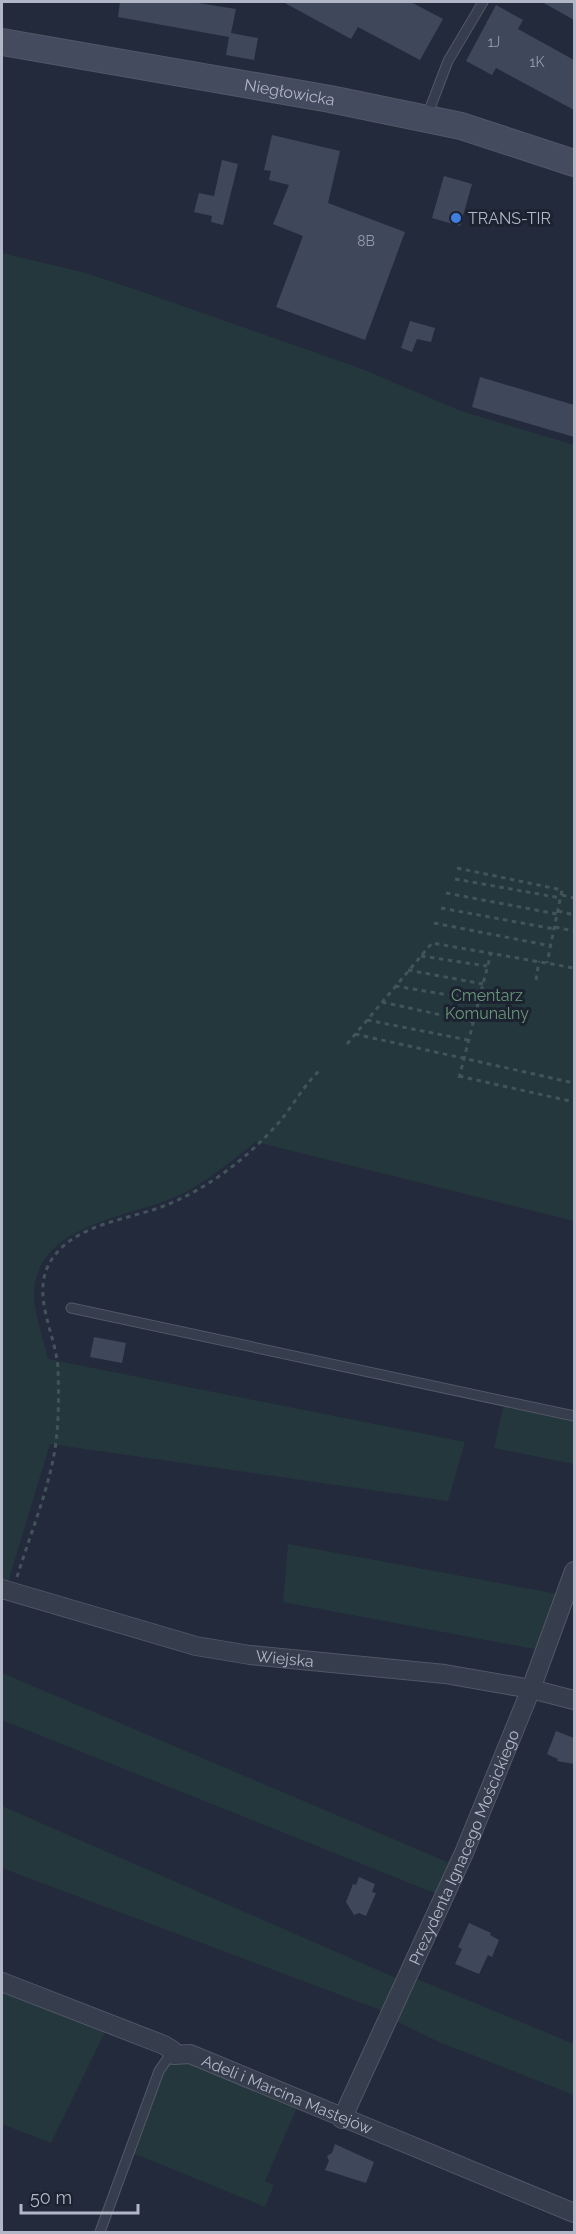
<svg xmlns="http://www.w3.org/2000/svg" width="576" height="2234" font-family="Raleway,sans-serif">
	<rect width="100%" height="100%" fill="#232a3b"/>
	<!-- green -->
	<path fill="#24373d" d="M2,253L86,273L137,290L362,369L461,411L574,445V1221L256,1142C229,1162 200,1188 168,1200C121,1218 38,1227 34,1292C33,1310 44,1340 48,1359L465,1442L448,1501L50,1444L2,1602Z
		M504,1404L574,1422V1464L494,1448Z
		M288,1544L558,1594L540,1650L283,1602Z
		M2,1673L452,1864L437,1894L2,1720Z
		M2,1806L396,1978L386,2012L2,1868Z
		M410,1976L574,2044V2095L439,2042L390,2018Z
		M2,1985L107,2028L51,2143L2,2124Z
		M178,2059H188L298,2105L265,2181L274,2185L265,2207L133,2153L163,2073L170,2063Z"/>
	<!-- building -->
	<path fill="#3f485b" d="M120,2H192L236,9L231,33L258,38L254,60L226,55L229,37L118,17Z
		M283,2H411L443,19L420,60L358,27L351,39Z
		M542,2H574V20Z
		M496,5L523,20L518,29L574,60V110L496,68L492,75L466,61Z
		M272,135L340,151L328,203L405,232L365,340L276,307L303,236L273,224L289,185L269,180L271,171L264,170Z
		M222,160L238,164L223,225L211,222L212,216L194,212L199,193L214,196Z
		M444,176L472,184L460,226L432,218Z
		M410,321L435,328L431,342L417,339L412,352L401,348Z
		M480,377L574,405V437L472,407Z
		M94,1337L126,1343L122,1363L90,1357Z
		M556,1731L574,1738V1764L557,1761L558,1759L547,1754Z
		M359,1877L375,1884L372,1892L376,1893L366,1916L359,1913L354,1915L346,1902L353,1884L356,1885Z
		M469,1923L491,1933L490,1935L499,1940L492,1957L488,1955L479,1974L455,1964L462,1949L458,1947Z
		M335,2144L374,2162L366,2183L325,2170L329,2161L327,2156L332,2153Z"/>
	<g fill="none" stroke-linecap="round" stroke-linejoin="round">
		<defs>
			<path id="lane" d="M427,116L448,61L483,2
				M71,1308L574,1416
				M100,2232L159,2071L168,2058L174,2055"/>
			<g id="street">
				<path id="s1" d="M2,1589L196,1646L250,1655L445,1674L531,1689L574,1700"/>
				<path id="s2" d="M2,1982L164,2045L172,2050L174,2055L190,2054L574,2213"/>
				<path id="s3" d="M342,2119L464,1853L531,1689L574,1571"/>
			</g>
			<g id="secondary">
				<path id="s4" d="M2,42L330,99L461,126L574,163"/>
			</g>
		</defs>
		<!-- lane casing -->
		<use href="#lane" stroke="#525767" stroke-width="11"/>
		<!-- street casing -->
		<use href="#street" stroke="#525767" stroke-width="20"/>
		<!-- secondary casing -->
		<use href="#secondary" stroke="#525767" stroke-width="28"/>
		<!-- path -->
		<path stroke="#42545a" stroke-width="3" stroke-dasharray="4.5 4.5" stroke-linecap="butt" d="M457,868L562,890L547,963
			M455,879L561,898
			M446,893L557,914
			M562,895L574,898
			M441,908L554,929
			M558,911L574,915
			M434,923L551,946
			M555,927L574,931
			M421,956L487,966
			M408,970L483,984
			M536,980L539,961
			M395,986L479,1000
			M382,1002L473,1022
			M367,1020L468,1040
			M355,1034L574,1083
			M347,1044L432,943L574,968
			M459,1076L574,1102
			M459,1078L491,953
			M17,1577C29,1538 45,1499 53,1460C59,1431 59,1398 58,1369C56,1333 29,1293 52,1259C77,1222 131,1220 169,1204C212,1186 251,1155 281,1120C294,1104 304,1085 320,1070"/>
		<!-- lane -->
		<use href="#lane" stroke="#363d4c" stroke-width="9"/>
		<!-- street -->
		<use href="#street" stroke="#363d4c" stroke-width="18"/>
		<!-- secondary -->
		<use href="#secondary" stroke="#444b5f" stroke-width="26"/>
	</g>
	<!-- markers -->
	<circle fill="#3f7fe0" stroke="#1c2230" stroke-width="2" cx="456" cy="218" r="6"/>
	<g text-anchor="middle" stroke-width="6" stroke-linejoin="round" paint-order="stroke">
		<!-- number labels -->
		<g font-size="14" fill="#959bac">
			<text x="494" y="47">1J</text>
			<text x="537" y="67">1K</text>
			<text x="366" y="246">8B</text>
		</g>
		<!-- street labels -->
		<g font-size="16" fill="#b2b7c7" stroke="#1c2230">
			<text dy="6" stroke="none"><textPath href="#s4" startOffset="292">Niegłowicka</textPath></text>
			<text dy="6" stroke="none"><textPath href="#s1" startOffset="292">Wiejska</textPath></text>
			<text dy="6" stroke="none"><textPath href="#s3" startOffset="298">Prezydenta Ignacego Mościckiego</textPath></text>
			<text dy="6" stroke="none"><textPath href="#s2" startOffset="310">Adeli i Marcina Mastejów</textPath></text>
		</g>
		<!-- poi labels -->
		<g font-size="16" fill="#b2b7c7" stroke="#1c2230" text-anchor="start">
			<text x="468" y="224">TRANS-TIR</text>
		</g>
		<!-- park labels -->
		<g font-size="16" fill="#699879" stroke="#1c2230">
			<text x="487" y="1001">Cmentarz<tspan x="487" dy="18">Komunalny</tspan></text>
		</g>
	</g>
	<!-- border -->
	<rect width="576" height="2234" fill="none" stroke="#b2b7c7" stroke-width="6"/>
	<!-- scale -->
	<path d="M21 2204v9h117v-9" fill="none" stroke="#b2b7c7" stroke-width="3"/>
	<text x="30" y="2204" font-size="18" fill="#b2b7c7" stroke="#1c2230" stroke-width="4.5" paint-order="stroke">50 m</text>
</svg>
